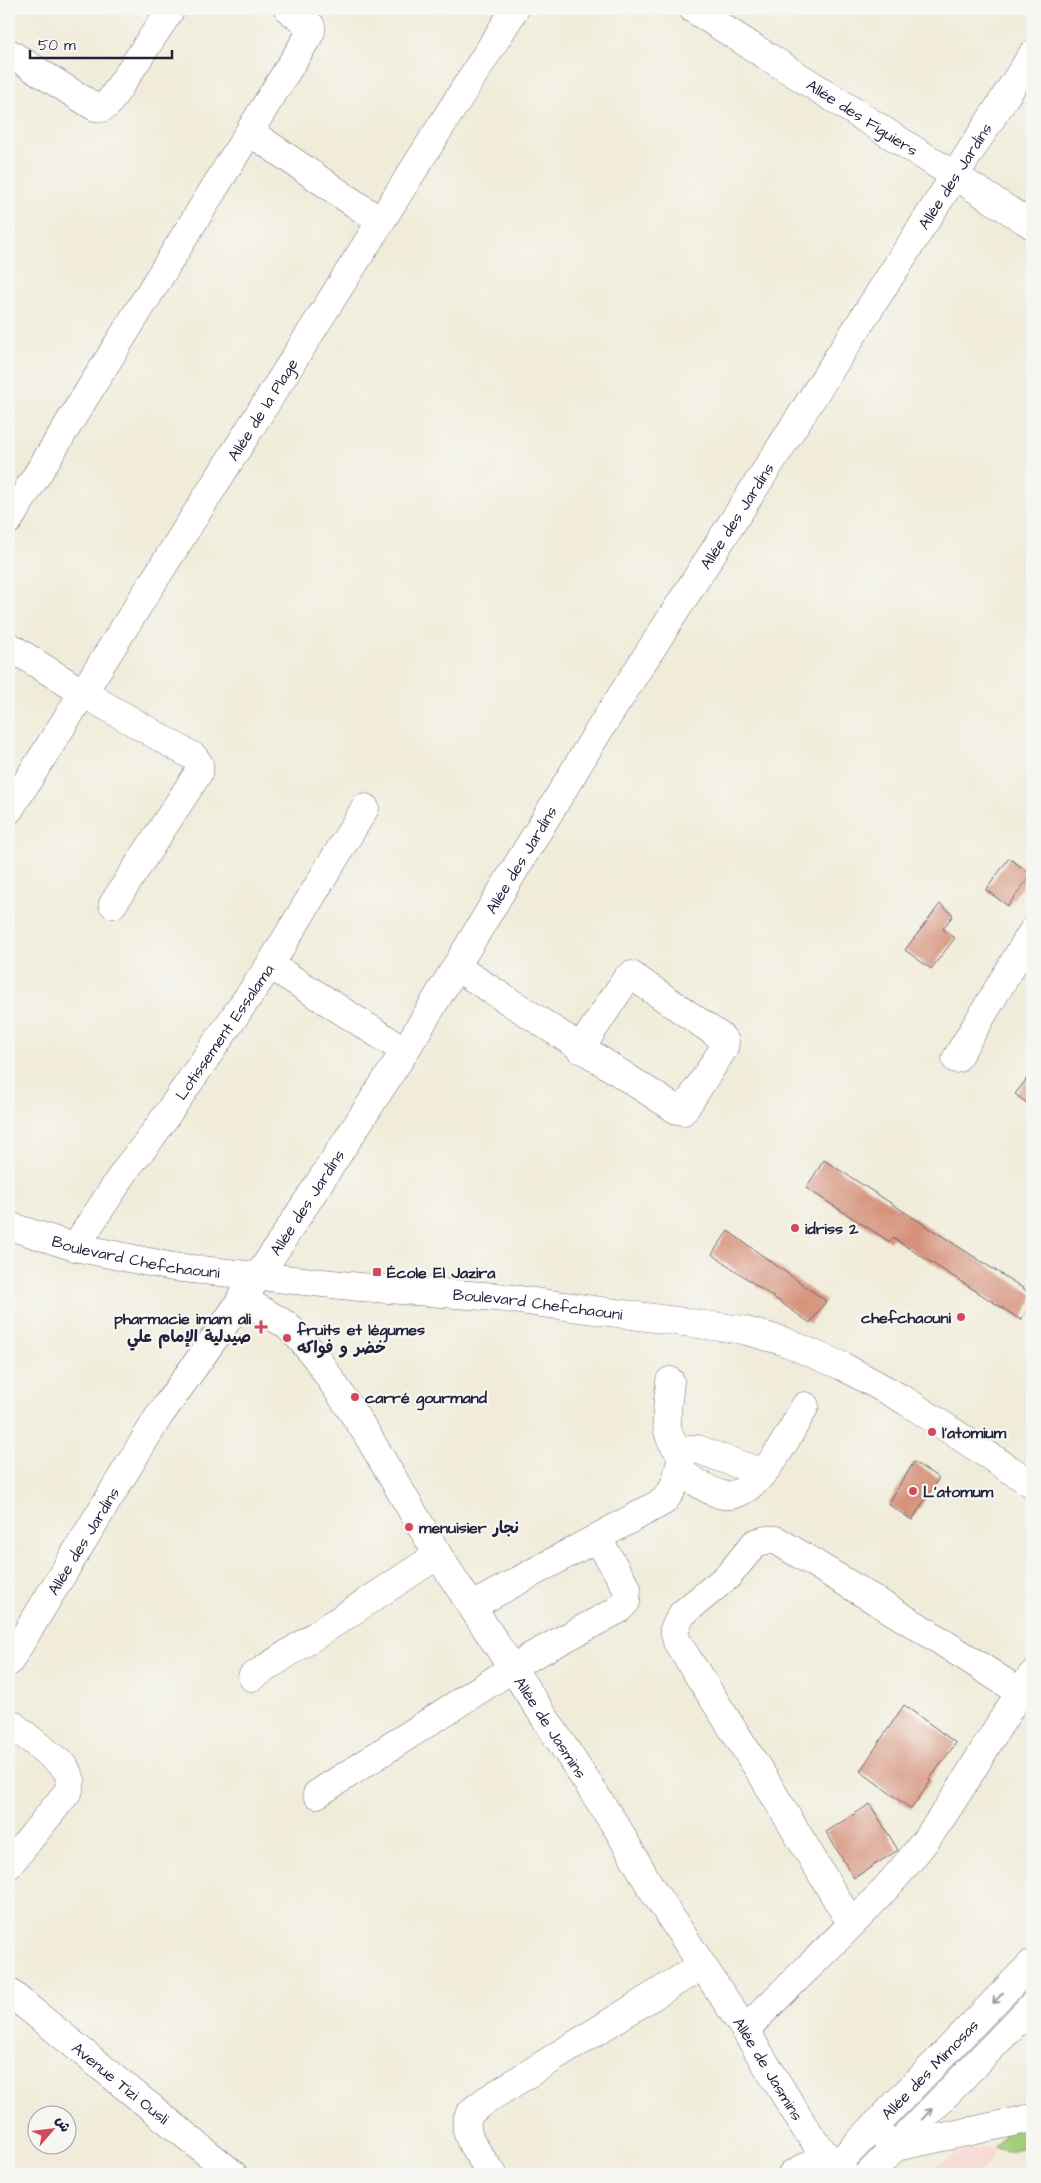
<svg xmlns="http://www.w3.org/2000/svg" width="1041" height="2183" font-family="'Architects Daughter','Playpen Sans Arabic',sans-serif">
	<rect width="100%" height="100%" fill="#f6f6f2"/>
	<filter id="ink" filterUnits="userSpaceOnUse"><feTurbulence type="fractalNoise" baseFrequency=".02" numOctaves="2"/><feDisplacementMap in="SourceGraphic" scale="10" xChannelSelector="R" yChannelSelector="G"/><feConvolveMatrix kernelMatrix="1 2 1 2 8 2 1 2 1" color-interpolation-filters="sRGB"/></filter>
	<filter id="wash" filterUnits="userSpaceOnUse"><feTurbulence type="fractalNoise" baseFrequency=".0096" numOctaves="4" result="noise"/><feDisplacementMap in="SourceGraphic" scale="20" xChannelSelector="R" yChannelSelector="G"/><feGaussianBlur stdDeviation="1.12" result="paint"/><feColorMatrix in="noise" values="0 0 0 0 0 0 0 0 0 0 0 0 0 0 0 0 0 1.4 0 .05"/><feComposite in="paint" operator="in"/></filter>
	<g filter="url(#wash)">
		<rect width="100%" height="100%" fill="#f1ecd9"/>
		<!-- built -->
		<path fill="#f7d0cc" d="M994,2148L992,2159L977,2174H927L937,2164L967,2149Z"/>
		<!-- green -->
		<path fill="#a2cd79" stroke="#62785a" d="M1032,2118V2145L1008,2151L994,2148L1016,2122Z"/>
		<g id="blocks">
			<!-- building -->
			<path fill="#d6927a" d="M1009,858L1031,874L1008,906L986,890Z
				M940,904L953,915L943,929L955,938L931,969L905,950Z
				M1032,1072V1107L1015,1094Z
				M824,1160L1032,1294V1301L1021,1320L893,1238L890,1242L806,1188Z
				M728,1231L826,1301L810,1323L712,1254Z
				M914,1462L939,1478L912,1520L888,1504Z
				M904,1705L956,1743L929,1780L931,1781L911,1809L860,1771Z
				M1032,1712V1726L1026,1720Z
				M870,1804L898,1850L854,1878L826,1832Z"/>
		</g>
	</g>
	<g filter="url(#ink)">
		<use href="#blocks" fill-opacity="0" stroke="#6a6972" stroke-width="1"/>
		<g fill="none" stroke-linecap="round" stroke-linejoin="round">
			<defs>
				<g id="minor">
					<path id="s1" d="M693,9L1032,225"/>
					<path d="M9,53L95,107L102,108L108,104L171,9"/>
					<path d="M250,132L380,221"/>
					<path d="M9,520L311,32V26L288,9"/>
					<path d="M9,646L83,693L194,757L199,764V772L113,904"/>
					<path id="s2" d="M9,810L515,9"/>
					<path d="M270,965L405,1051"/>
					<path d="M456,967L677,1110L683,1111L686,1107L724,1048L725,1042L721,1037L631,975L627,978L580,1049"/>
					<path d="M956,1059L1032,932"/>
					<path id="s3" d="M9,1226L75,1247L173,1267L360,1287L497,1297L743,1330L783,1341L842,1366L906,1401L1032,1484"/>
					<path id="s4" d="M75,1247L129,1165L148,1142L270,965L365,808"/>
					<path id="s5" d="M241,1298L285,1324L299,1337L317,1359L365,1431L438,1555L619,1831L650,1886L745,2030L805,2128L826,2156L845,2174"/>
					<path d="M670,1381C668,1407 659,1436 683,1454"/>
					<path d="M679,1471C692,1479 708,1492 723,1495C757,1501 791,1431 805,1406"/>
					<path d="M472,1606L664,1501C668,1495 673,1490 675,1483C681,1470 677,1449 697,1449L762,1473"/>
					<path d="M530,1657L618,1610L626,1602L627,1588L597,1538"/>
					<path id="s6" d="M9,1662L159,1416L258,1277L405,1051L596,735L1032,55"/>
					<path d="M252,1677L438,1555"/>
					<path d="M9,1722L65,1767L71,1780L69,1790L9,1865"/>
					<path d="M317,1794L513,1668"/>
					<path d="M851,1923L764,1778L677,1642L674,1629L682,1614L728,1576L755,1543L766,1540H776L922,1629L1020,1692"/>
					<path id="s7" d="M9,1992L233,2174"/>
					<path d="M745,2030C805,1968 873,1910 925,1841C965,1788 994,1728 1032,1675"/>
					<path d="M874,2129L896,2147L1032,2118"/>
					<path d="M493,2174C482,2159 455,2129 472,2111C477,2107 483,2103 488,2099L701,1966"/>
					<path d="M792,2174L826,2156"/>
				</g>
				<g id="major">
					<path id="s8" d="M828,2174L1032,1963"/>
					<path d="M869,2174L1032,2006"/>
				</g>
			</defs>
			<!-- minor casing -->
			<use href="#minor" stroke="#6a6972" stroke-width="29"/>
			<!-- major casing -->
			<use href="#major" stroke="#6a6972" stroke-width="29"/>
			<!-- minor -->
			<use href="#minor" stroke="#fff" stroke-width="28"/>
			<!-- major -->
			<use href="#major" stroke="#fff" stroke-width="28"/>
		</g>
		<!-- one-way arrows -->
		<defs><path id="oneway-shaft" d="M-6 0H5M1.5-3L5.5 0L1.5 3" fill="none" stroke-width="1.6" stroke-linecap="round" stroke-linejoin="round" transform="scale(1.25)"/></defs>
		<g stroke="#9c9ca7">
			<use href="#oneway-shaft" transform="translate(998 1998) rotate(134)"/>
			<use href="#oneway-shaft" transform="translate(927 2114) rotate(-47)"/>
		</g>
	</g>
	<!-- markers -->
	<g fill="#d1495b" stroke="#f6f6f2" stroke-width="2">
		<circle cx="795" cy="1228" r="5"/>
		<rect x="372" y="1267" width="10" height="10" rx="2.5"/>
		<circle cx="961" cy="1317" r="5"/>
		<path d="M258.5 1319.5h5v5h5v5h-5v5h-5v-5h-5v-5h5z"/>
		<circle cx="287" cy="1338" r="5"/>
		<circle cx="355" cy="1397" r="5"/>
		<circle cx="932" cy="1432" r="5"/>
		<circle cx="913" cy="1491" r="5"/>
		<circle cx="409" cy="1527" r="5"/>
	</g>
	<g text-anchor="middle" stroke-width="4.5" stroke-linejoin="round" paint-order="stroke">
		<!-- street labels -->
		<g font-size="16" fill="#22223b" stroke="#f6f6f2">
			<text dy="6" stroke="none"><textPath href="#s1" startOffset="201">Allée des Figuiers</textPath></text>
			<text dy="6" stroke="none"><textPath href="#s6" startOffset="1762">Allée des Jardins</textPath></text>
			<text dy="6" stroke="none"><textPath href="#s2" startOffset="474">Allée de la Plage</textPath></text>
			<text dy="6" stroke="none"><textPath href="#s6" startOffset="1358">Allée des Jardins</textPath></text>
			<text dy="6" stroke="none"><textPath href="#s6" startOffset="952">Allée des Jardins</textPath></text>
			<text dy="6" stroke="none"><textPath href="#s4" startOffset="262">Lotissement Essalama</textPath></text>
			<text dy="6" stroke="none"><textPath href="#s6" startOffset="548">Allée des Jardins</textPath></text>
			<text dy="6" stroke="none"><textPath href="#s3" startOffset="131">Boulevard Chefchaouni</textPath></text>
			<text dy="6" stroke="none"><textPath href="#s3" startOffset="536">Boulevard Chefchaouni</textPath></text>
			<text dy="6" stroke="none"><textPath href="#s6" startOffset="142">Allée des Jardins</textPath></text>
			<text dy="6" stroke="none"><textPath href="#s5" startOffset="535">Allée de Jasmins</textPath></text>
			<text dy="6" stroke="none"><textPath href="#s5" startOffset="940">Allée de Jasmins</textPath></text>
			<text dy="6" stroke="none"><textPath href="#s8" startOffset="146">Allée des Mimosas</textPath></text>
			<text dy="6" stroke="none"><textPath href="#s7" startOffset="144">Avenue Tizi Ousli</textPath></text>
		</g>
		<!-- poi labels -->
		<g font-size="16" font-weight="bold" fill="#22223b" stroke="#f6f6f2" text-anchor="start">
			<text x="805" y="1234">idriss 2</text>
			<text x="387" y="1278">École El Jazira</text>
			<text x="951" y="1323" text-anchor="end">chefchaouni</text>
			<text x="251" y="1324" text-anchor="end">pharmacie imam ali<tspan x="251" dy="18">صيدلية الإمام علي</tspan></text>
			<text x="297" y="1335">fruits et légumes<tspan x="297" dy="18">خضر و فواكه</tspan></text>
			<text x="365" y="1403">carré gourmand</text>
			<text x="942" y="1438">l'atomium</text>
			<text x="923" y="1497">L'atomum</text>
			<text x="419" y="1533">menuisier نجار</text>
		</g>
	</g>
	<!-- margin -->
	<rect width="1041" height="2183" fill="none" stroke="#f6f6f2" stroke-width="30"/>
	<!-- north arrow -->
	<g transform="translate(52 2130) rotate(62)"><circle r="24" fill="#f6f6f2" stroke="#a1a1a9"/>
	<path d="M0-4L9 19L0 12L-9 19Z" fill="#d1495b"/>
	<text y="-8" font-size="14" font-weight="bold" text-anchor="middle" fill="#22223b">ش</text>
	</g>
	<!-- scale -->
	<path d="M30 50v8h142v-8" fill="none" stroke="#22223b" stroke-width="2.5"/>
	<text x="38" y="50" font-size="15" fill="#22223b" stroke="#f6f6f2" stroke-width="4" paint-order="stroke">50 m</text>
</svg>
